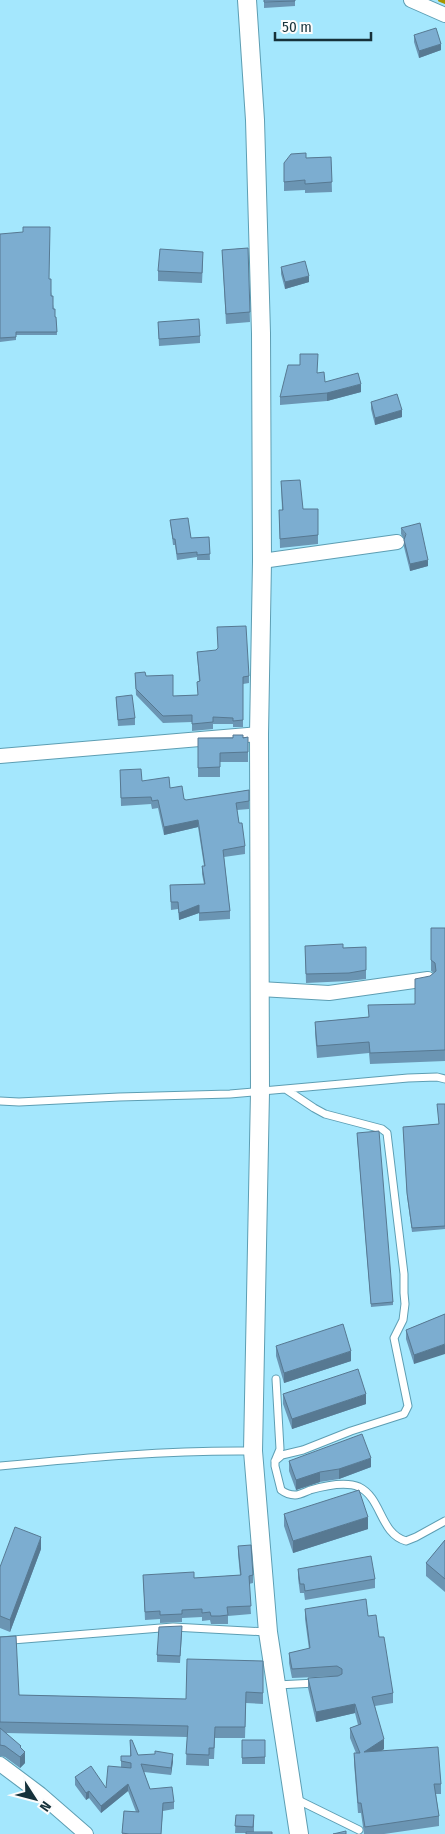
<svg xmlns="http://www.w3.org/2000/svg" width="445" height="1834" font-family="'Fira Sans Condensed',sans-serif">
	<rect width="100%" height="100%" fill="#a4e7fd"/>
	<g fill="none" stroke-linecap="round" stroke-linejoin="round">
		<!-- stream -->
		<path stroke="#a89400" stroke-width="4" d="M440,0L445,2"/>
		<defs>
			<path id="service" d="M0,1101L19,1102L119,1097L230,1094L408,1078L437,1077L445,1079
				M276,1379L280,1449L275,1461V1466L281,1490C285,1493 290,1495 295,1495C300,1495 305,1492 310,1490C324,1486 345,1481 359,1487C382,1498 380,1534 406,1541L416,1537L445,1521
				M275,1461L282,1455L303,1450L351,1431L404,1414L408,1406L394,1338L403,1320L405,1304L404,1293V1274L387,1133L382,1129L325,1114L314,1108L287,1090
				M0,1466C84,1458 168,1450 252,1451
				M0,1641L173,1627L266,1632
				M277,1685L316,1683
				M296,1799L359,1830"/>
			<path id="minor" d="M411,0L445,15
				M262,561L397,542
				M0,756L259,734
				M260,989L329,993L428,979
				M0,1764L40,1794L86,1834"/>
			<path id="tertiary" d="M247,0L255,120L261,333L262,561L259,734L260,1092L253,1451L268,1632L299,1834"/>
		</defs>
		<!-- service casing -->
		<use href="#service" stroke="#5d9eb3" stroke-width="9"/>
		<!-- minor casing -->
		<use href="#minor" stroke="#5d9eb3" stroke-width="16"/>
		<!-- tertiary casing -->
		<use href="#tertiary" stroke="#5d9eb3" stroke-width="20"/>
		<!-- service -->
		<use href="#service" stroke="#fff" stroke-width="7"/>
		<!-- minor -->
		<use href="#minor" stroke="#fff" stroke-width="14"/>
		<!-- tertiary -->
		<use href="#tertiary" stroke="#fff" stroke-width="18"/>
	</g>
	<!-- wall -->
	<path fill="#6b95b3" d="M264,0H295V6L264,8Z
		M414,35L441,50L419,58L414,42Z
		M331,157L332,192L305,193V190L284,191V163L306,158Z
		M0,234L49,279L55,317H56L57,335H16V340L0,342Z
		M248,248L250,322L226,324L222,250Z
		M203,261L202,283L158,281V271Z
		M281,267L309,282L285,289L281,274Z
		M158,322L200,336V343L159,346Z
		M317,373L325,382L361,392L327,401L280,405V397Z
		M371,402L402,417L375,425L371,409Z
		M281,481L303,509H318V544L280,548L279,510H282Z
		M170,520L191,538L209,537L210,560H197V557L177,560L175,545H173Z
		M401,528L428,566L410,571L404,547V539L401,534Z
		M197,652L249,676V683L243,684V727H233V724H213V729L192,731V722L163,723L136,695L135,673L146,676L173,696L198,695L197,682L199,681Z
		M116,697L135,718V725L118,726Z
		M248,737V762H220V777H198V738Z
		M120,770L142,781L170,788L186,800L249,790V809L237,810L239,823L245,846V854L224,857L230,911V919L199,921V913L179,920L178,909L171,910L170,885L204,884L202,874V866H204L198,827L164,835L158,808L152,809L151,804L121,806Z
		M431,928H445V1061L370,1064L369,1053L317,1058L315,1033V1022L368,1017L415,1004L430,976L434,973L431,971Z
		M305,946L343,948L366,947V979L349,981L306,983Z
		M445,1104V1229L412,1232L407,1196L403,1127L439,1124Z
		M357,1136L393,1302V1305L371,1307Z
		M445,1314L414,1364L406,1339V1330Z
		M276,1346L351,1361L284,1383L276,1356Z
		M283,1394L366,1404L292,1429L283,1404Z
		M289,1461L371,1467L339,1479L320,1482L296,1490L289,1471Z
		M284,1514L368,1529L293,1553L284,1526Z
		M445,1540V1592L426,1576V1563Z
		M238,1546L253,1575V1583L249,1584L251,1614L228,1616V1624H211L210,1620L202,1621V1617L182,1618V1622L160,1623V1619L145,1620L143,1575L194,1578L240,1575L238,1554Z
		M41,1549L10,1632L0,1628V1567Z
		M298,1569L375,1579V1588L305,1600L304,1593H300L298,1578Z
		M305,1609L368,1616L379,1637L393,1693V1703L375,1706L384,1749L381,1751L441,1784V1794H436L439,1816V1826L384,1834H364L361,1813H358L354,1763V1753H356L350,1738V1728L358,1725L355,1713L316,1722L308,1688V1678L338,1676L292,1678L289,1663V1653L309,1649L305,1619Z
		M182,1633L180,1663L157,1662V1655Z
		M0,1637L19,1695L186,1699L263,1661V1704L246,1703L245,1738H215L214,1759H209V1766L186,1765L187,1737L6,1733L21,1748L25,1763L20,1768L5,1757L0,1756Z
		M130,1740L138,1755L173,1761L171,1775L144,1772L150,1789L174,1802V1809L163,1811L161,1834H122L124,1811L136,1812L128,1791L101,1813L89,1798L86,1800L75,1785V1777L106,1788L121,1767V1756H130Z
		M242,1740H265V1764H242Z
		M236,1815H254V1832L246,1833H235Z"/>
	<!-- shaded-wall -->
	<path fill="#577992" d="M441,44V50L419,58V51Z
		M309,276V282L285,289V282Z
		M361,384V392L327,401V393Z
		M402,410V417L375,425V418Z
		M428,560V566L410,571V564Z
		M198,820V827L164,835V827Z
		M199,905V913L179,920V913Z
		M445,1344V1354L414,1364V1355Z
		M351,1351V1361L284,1383V1373Z
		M366,1394V1404L292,1429V1419Z
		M371,1458V1467L339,1479V1469Z
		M320,1472V1482L296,1490V1480Z
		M368,1517V1529L293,1553V1541Z
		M41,1537V1549L10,1632V1620Z
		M355,1704V1713L316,1722V1712Z
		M384,1739V1749L364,1762V1752Z
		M21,1746V1757L25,1752V1763L20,1768V1747Z
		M173,1754V1761L171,1775V1768Z
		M128,1784V1791L101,1813V1806Z
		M89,1791V1798L86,1800V1793Z"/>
	<!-- building -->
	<path fill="#7cadd0" stroke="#577992" d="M264,0H295V1L264,2Z
		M436,28L441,44L419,51L414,35Z
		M306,153V158L331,157L332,182L305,184V180L284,182V163L291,154Z
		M23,227H50L49,279H51V296H53V309H55V317H56L57,332H16V337L0,338V234L23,232Z
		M248,248L250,312L226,314L222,250Z
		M160,249L203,252L202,273L158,271Z
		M305,261L309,276L285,282L281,267Z
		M199,319L200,336L159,339L158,322Z
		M300,354H318L317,373L324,372L325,382L358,373L361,384L327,393L280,397L288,365H300Z
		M397,394L402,410L375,418L371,402Z
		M300,480L303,509H318V535L280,539L279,510H283L281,481Z
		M188,518L191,538L209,537L210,554L197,555V552L177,554L175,539H173L170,520Z
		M420,523L428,560L410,564L404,540L406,534L401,528Z
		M246,626L249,676L243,677V720L233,721V718L213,717V722L192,724V715L163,716L136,689L135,673L145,672L146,676L173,675V696L198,695L197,682L200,681L197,652L216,650L218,648L217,627Z
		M132,695L135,718L118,720L116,697Z
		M233,735H243V738L248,737V752L220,753V767L198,768V738H233Z
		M141,769L142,781L169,777L170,788L182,786L184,799L186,800L249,790V801L236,803L239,823H242L245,846L223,850L230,911L199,913V905L179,913L178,902H171L170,885L205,884L202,866H205L198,820L164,827L158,800L152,801L151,797L121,798L120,770Z
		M431,928H445V1050L370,1053L369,1042L317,1046L315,1022L369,1017L368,1005L415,1004V979L430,976L436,971L435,963L431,960Z
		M343,944V948L366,947V970L349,973L306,974L305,946Z
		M437,1104H445V1226L412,1228L407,1193L403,1127L439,1124Z
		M379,1131L393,1302L371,1304L357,1133Z
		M445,1314V1344L414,1355L406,1330Z
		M343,1324L351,1351L284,1373L276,1346Z
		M358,1369L366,1394L292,1419L283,1394Z
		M362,1434L371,1458L339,1469L320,1472L296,1480L289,1461Z
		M359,1490L368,1517L293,1541L284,1514Z
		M15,1527L41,1537L10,1620L0,1616V1567Z
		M445,1540V1579L426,1563Z
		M251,1545L253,1575L249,1576L251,1606L227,1607L228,1615L220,1616H211L210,1612L202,1613V1609L182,1610V1614L160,1615V1611L145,1612L143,1575L194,1572V1578L241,1575L238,1546Z
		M371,1556L375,1579L305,1591L304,1584H300L298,1569Z
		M366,1599L368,1616L376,1615L379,1637H384L393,1693L372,1697L384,1739L364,1752L438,1747L441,1784H434L439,1816L365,1827L361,1803H358L354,1753H360L350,1728L361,1724L355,1704L316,1712L308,1678L338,1676L342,1674V1669L337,1666L292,1669L289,1653L310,1648L305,1609Z
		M182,1626L180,1656L157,1655L159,1627Z
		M16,1636L19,1695L186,1699L187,1659L263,1661V1693L246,1692L245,1727H215L214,1748H209V1755L186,1754L188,1726L0,1722V1637Z
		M0,1728L21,1746L20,1747L25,1752L20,1757L5,1746L0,1745Z
		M130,1740H132L138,1755L155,1754V1751L173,1754L171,1768L141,1764L150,1789L172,1787L174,1802L163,1803L161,1834H129L122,1833L124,1811L139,1812L128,1784L101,1806L89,1791L86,1793L75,1777L91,1766L106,1788L108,1766L131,1768V1763L121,1761V1756H131Z
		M242,1740H265V1757L242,1758Z
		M236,1815H254L253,1827L235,1826Z
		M346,1831V1834H333Z
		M246,1832H272V1834H246Z"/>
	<!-- north arrow -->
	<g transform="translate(35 1799) rotate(126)" stroke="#fcfcfc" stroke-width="4" paint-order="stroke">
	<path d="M0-4L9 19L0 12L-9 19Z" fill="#16313a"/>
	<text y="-8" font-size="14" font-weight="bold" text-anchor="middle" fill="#16313a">N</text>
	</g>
	<!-- scale -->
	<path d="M275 32v8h96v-8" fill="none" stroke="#16313a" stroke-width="2.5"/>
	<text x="282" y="32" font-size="15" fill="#16313a" stroke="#fcfcfc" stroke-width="4" paint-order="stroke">50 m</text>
</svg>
